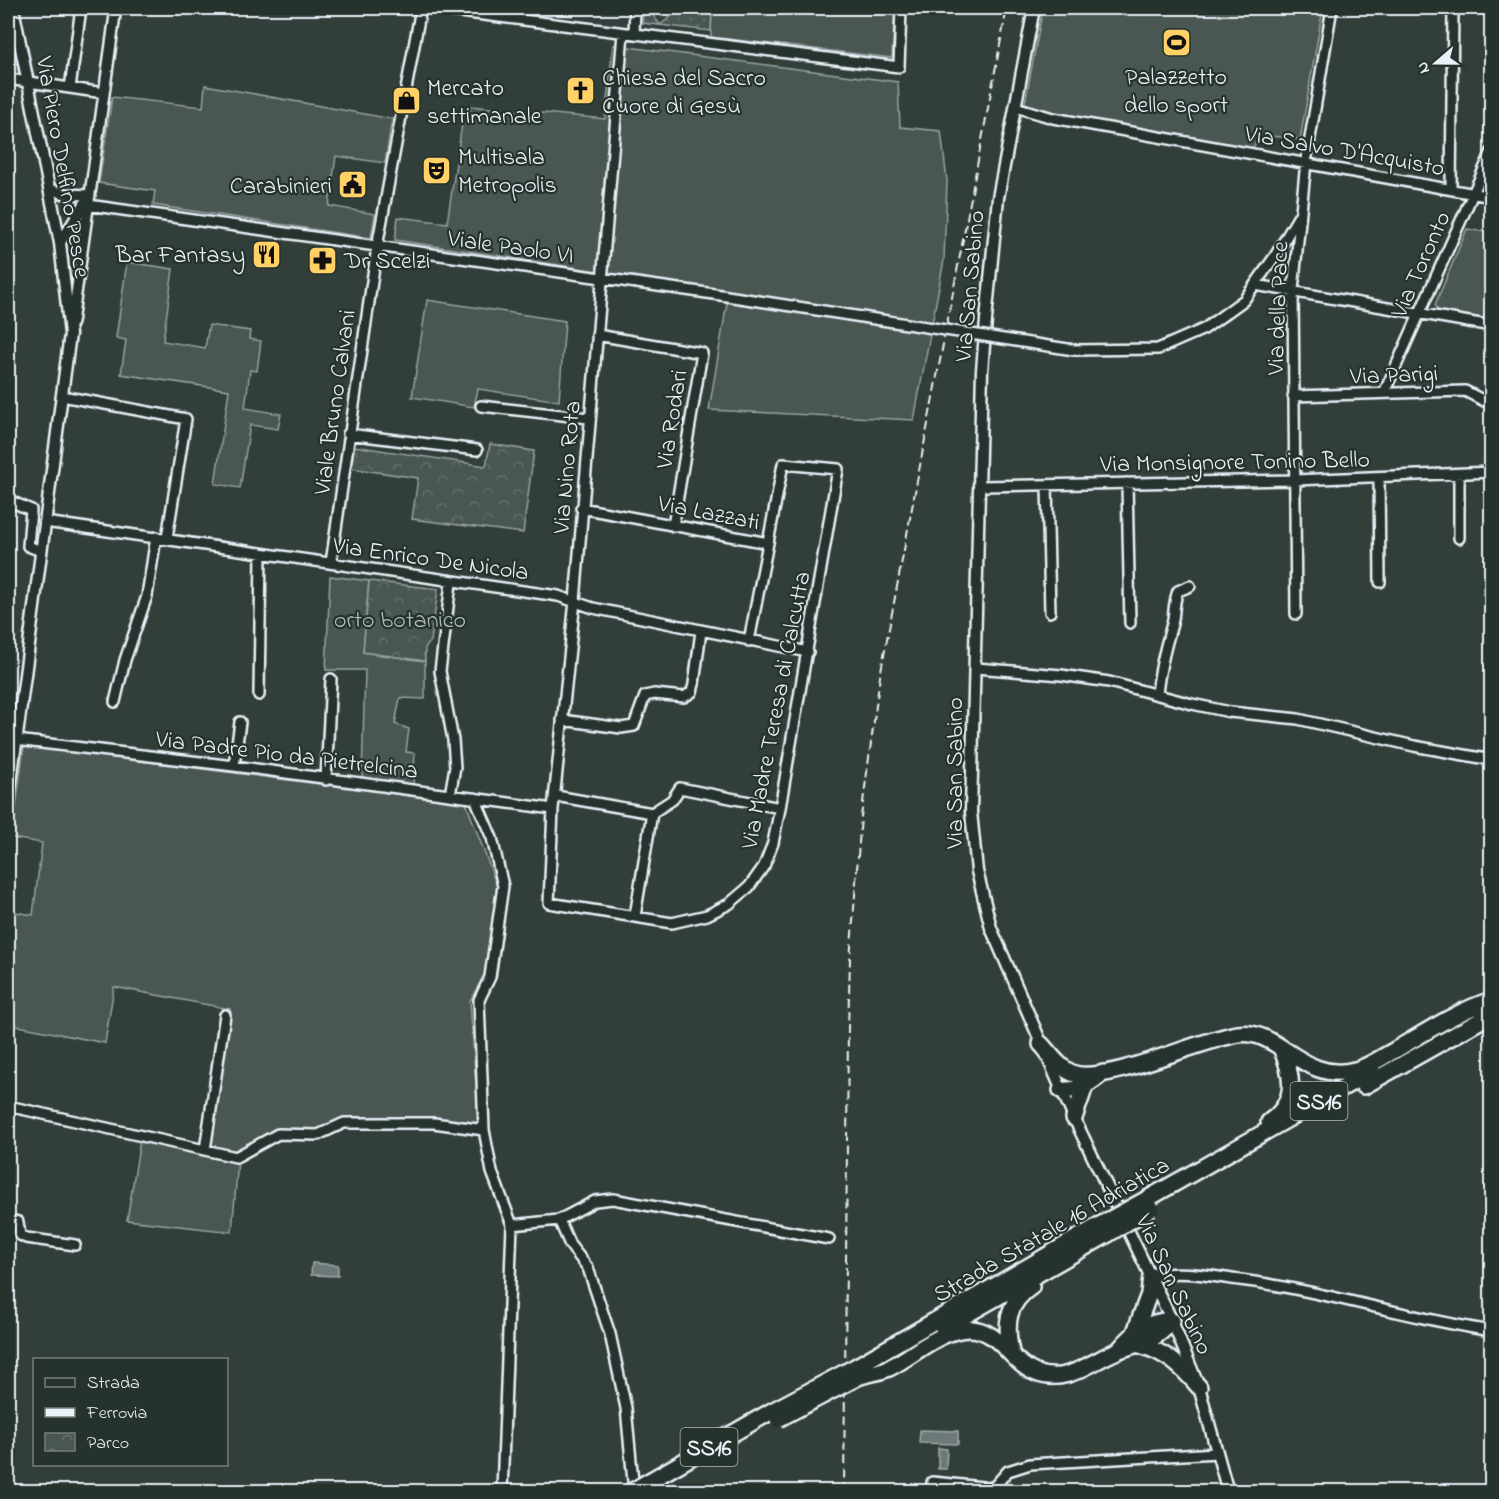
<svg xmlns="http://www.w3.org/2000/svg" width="1499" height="1499" font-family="'Indie Flower',sans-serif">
	<defs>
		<pattern id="park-crowns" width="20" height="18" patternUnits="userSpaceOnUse" patternTransform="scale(1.5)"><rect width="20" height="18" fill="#495651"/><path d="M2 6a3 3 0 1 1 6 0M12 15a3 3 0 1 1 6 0" fill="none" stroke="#636f6b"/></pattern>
		<pattern id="garden-dots" width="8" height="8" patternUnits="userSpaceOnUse" patternTransform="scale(1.5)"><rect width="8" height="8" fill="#495651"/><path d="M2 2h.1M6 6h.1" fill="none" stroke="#636f6b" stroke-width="1.8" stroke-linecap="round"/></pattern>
	</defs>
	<rect width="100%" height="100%" fill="#323e39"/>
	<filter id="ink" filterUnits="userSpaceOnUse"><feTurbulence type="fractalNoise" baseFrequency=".0167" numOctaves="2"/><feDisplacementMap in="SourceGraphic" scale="12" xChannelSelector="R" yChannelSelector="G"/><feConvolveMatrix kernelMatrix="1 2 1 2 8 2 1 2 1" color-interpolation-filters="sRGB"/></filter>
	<g filter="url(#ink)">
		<!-- grass -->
		<path fill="#495651" stroke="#98a4a4" stroke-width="1.5" d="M712,8H895L892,58L711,37Z
			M1043,8H1323L1300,140C1282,137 1264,131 1252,148L1042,110L1025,103Z
			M8,13L19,75L8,73Z
			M613,45L898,82L900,127L941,131L947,181L944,260L914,420L709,410L729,291L395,240L398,217L447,223L464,111H470V106L605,119Z
			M205,85L392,119L385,163L336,156L329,206L375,214L371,238L153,205L155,191L99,183L112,97L203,107Z
			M1467,229L1491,233V319L1438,311L1435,305Z
			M127,262L173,269L163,341L205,348L209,325L250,331L249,339L261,341L257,371L250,370L245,408L281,414L278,429L250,425L240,488L215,484L229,390L121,374L126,340L116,338Z
			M427,300L565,321L559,401L478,389L474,407L412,397Z
			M330,576L369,581L363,652L425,661V699L400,698L395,724L409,729L406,752L415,753L413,786L362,777L365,670H326Z
			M24,746L466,803L497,886L486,972L470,1001L479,1127L435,1119L344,1118L317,1130L276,1129L234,1152L209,1147L230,1009L114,987L105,1043L8,1024V911L33,915L42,843L12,838Z
			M140,1141L238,1160L232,1232L127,1220Z"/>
		<!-- park -->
		<path fill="url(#park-crowns)" stroke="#98a4a4" stroke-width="1.5" d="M536,8H573V16L536,12Z
			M490,444L534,451L523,533L412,519L418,478L350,468L354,446L486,466Z
			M369,581L438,589L431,641L425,648V661L363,652Z"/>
		<!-- garden -->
		<path fill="url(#garden-dots)" stroke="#98a4a4" stroke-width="1.5" d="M644,8H648L660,25L682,8H712L711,31L642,23Z"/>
		<!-- water -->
		<path fill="#6d7978" stroke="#9ea9ab" stroke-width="1.5" d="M312,1263L338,1265V1276L311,1275Z
			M920,1430L958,1431V1444L919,1443Z
			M938,1448L947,1449L946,1469H938Z"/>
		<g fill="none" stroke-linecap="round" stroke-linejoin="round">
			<defs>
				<path id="minor" d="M427,8L899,67L901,8
					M623,33L575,601L553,809L549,903L672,923L707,915L729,904L749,887L764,866L773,843L780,808L838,469L783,464L768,543
					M634,34L635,8
					M8,79L104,93
					M70,88L81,8
					M1015,107L1053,118L1492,197
					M50,189L65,194L90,195
					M1451,189L1453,8
					M88,205L714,294
					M60,243L87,200
					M1255,285L1492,326
					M72,323L116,8
					M597,335L702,353L673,526
					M1074,350L1158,349L1204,329L1244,300L1275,256L1300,214
					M1384,393L1492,151
					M62,396L186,419L167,538
					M1293,396L1465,391L1492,405
					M481,406L589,418
					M348,434L477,450
					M1459,475V538
					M1379,477L1380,582
					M1127,483L1130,623
					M1047,485L1050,612
					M980,486L1295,480L1492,472
					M8,500L31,510L28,546L41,551
					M581,508L768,543L749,641
					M45,522L558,596L593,608L808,652
					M331,563L377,247L421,8
					M1296,614L1293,290L1306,162L1332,8
					M976,668L1061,675L1109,682L1192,704L1230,712L1298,719L1414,746L1492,760
					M259,695L261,553
					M1157,695C1159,670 1165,648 1172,624C1175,612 1173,604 1178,591L1190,586
					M115,702L125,660L147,596L156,537
					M562,720L621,728L634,726L645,696L654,694L684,697L692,692L694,684L701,631
					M16,740L234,766L553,809
					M234,766L240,722
					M326,780L331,679
					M450,795L455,767L453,740L440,671L451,583
					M556,796L652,813L672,800L680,788L780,808
					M475,798L492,838L503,886L490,977L479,1000L484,1130L492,1172L512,1225L502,1492
					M635,916L652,813
					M8,1106L236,1157L278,1134L318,1135L344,1123H434L484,1130
					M205,1150L225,1015
					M8,1219L18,1222L20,1235L26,1238L75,1245
					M559,1220L595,1201L613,1199L829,1239
					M512,1225L559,1220L570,1245L588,1268L610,1334L626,1408L634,1492
					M1151,1276C1178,1270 1205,1275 1232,1279C1320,1289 1404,1318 1492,1331
					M932,1492V1482L993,1488L1008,1471L1030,1464L1217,1453"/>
				<path id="tertiary" d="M1034,8L998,198L986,320L982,371L971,812L977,871L991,928L1074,1118L1172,1321L1199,1387L1228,1492
					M8,804L70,334L60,243L13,8"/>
				<path id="trunk" d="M1041,1044C1051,1055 1061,1070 1075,1074C1109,1083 1198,1040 1238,1034C1280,1028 1302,1084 1355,1070C1369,1067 1382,1057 1395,1050C1426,1032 1457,1011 1492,1000
					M1364,1086L1492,1014
					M1061,1090C1079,1092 1090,1083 1103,1073
					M1074,1118L1085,1086
					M1269,1122C1297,1102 1294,1077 1281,1048
					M1147,1199L1372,1071
					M943,1328L1108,1234
					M1135,1332L1149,1294L1151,1276
					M1140,1345C1166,1352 1182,1367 1199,1387
					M1118,1351C1133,1333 1147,1320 1172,1321
					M1011,1352C1005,1324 1007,1303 1031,1287
					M857,1366L1098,1226
					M860,1376C870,1373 882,1372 891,1367C914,1355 942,1329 969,1329C1000,1329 1010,1363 1036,1373C1066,1385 1090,1362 1117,1351C1142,1341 1151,1345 1172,1321
					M646,1483L772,1411"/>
			</defs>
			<!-- minor casing -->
			<use href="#minor" stroke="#e8f1f8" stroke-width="14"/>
			<!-- tertiary casing -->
			<use href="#tertiary" stroke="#e8f1f8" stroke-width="15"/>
			<!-- trunk casing -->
			<use href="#trunk" stroke="#e8f1f8" stroke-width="20"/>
			<!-- minor -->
			<use href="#minor" stroke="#26332d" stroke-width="9"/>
			<!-- tertiary -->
			<use href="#tertiary" stroke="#26332d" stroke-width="10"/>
			<!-- trunk -->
			<use href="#trunk" stroke="#26332d" stroke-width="15"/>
			<!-- rail -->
			<path stroke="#e8f1f8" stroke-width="2" stroke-dasharray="9 4.5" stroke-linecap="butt" d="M844,1492L848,1029L850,960L861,817L880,676L1007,8"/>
			<defs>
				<path id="minor-bridge" d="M714,294L1074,350"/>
				<path id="trunk-bridge" d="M1098,1226L1147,1199
					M1108,1234L1151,1208
					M772,1411L857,1366
					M778,1419L860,1376
					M631,1492L646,1483"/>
			</defs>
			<!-- minor-bridge casing -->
			<use href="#minor-bridge" stroke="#e8f1f8" stroke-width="14" stroke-linecap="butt"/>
			<!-- trunk-bridge casing -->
			<use href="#trunk-bridge" stroke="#e8f1f8" stroke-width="20" stroke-linecap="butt"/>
			<!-- minor-bridge -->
			<use href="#minor-bridge" stroke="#26332d" stroke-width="9"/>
			<!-- trunk-bridge -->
			<use href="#trunk-bridge" stroke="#26332d" stroke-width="15"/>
		</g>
	</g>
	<!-- icons -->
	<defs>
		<symbol id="stadium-square" viewBox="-11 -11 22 22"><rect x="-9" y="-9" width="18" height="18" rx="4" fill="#ffd166" stroke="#26332d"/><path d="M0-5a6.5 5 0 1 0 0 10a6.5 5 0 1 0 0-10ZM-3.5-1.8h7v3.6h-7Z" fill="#111"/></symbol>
		<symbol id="church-square" viewBox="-11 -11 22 22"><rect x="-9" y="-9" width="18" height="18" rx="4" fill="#ffd166" stroke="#26332d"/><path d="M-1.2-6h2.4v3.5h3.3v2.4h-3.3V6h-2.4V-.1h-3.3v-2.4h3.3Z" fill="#111"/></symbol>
		<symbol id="shop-square" viewBox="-11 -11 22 22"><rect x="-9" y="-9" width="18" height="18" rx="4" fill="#ffd166" stroke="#26332d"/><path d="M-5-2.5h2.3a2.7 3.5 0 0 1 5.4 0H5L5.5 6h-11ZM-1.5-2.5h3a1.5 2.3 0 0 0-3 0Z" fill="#111"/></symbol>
		<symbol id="theatre-square" viewBox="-11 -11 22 22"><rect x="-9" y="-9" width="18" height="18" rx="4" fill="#ffd166" stroke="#26332d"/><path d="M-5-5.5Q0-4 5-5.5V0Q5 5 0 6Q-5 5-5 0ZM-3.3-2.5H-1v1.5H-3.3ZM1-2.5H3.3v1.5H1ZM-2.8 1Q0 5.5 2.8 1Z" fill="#111"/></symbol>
		<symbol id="civic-square" viewBox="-11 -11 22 22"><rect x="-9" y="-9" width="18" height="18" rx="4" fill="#ffd166" stroke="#26332d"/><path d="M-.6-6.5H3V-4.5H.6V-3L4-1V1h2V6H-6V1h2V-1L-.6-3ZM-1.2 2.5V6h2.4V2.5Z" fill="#111"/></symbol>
		<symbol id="restaurant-square" viewBox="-11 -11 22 22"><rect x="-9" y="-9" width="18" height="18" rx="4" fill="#ffd166" stroke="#26332d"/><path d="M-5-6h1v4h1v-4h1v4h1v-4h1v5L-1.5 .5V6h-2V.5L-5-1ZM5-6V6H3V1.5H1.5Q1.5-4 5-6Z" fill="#111"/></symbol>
		<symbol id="pharmacy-square" viewBox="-11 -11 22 22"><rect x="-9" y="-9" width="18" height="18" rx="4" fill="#ffd166" stroke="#26332d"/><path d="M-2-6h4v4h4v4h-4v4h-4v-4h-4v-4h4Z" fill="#111"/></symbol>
	</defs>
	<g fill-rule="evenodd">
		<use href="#stadium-square" x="1160" y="26" width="33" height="33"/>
		<use href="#church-square" x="564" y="74" width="33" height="33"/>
		<use href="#shop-square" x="390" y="84" width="33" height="33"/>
		<use href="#theatre-square" x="420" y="154" width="33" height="33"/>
		<use href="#civic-square" x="336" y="168" width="33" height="33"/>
		<use href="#restaurant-square" x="250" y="238" width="33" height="33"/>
		<use href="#pharmacy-square" x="306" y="244" width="33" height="33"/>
	</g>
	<g text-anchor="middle" stroke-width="4.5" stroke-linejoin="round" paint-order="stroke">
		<!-- shield labels -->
		<g fill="#26332d" stroke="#aeb8bb" stroke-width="1.5">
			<rect x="1290.5" y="1082" width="57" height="38" rx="4.5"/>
			<rect x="680.5" y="1428" width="57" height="38" rx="4.5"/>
		</g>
		<g font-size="22" font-weight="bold" fill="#e8f1f8">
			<text x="1319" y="1109">SS16</text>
			<text x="709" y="1455">SS16</text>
		</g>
		<!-- poi labels -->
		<g font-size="24" fill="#e8f1f8" stroke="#26332d" text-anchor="start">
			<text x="1176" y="84" text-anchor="middle">Palazzetto<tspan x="1176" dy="28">dello sport</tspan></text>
			<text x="602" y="85">Chiesa del Sacro<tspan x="602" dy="28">Cuore di Gesù</tspan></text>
			<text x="427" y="95">Mercato<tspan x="427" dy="28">settimanale</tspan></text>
			<text x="458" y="164">Multisala<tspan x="458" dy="28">Metropolis</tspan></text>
			<text x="332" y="193" text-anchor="end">Carabinieri</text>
			<text x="245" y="262" text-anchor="end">Bar Fantasy</text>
			<text x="344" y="268">Dr Scelzi</text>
		</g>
		<!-- street labels -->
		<g font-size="24" fill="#e8f1f8" stroke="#26332d">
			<text transform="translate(1345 150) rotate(10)" y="8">Via Salvo D'Acquisto</text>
			<text transform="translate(64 167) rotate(80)" y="8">Via Piero Delfino Pesce</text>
			<text transform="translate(511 246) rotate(8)" y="8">Viale Paolo VI</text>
			<text transform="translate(1420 264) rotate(-66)" y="8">Via Toronto</text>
			<text transform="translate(969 286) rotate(-85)" y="8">Via San Sabino</text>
			<text transform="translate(1277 308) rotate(-88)" y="8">Via della Pace</text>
			<text transform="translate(1394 374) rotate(-2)" y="8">Via Parigi</text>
			<text transform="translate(334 402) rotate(-82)" y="8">Viale Bruno Calvani</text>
			<text transform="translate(671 419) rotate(-81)" y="8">Via Rodari</text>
			<text transform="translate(1235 461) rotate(-1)" y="8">Via Monsignore Tonino Bello</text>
			<text transform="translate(566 467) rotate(-85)" y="8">Via Nino Rota</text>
			<text transform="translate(709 512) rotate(11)" y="8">Via Lazzati</text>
			<text transform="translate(431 558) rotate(8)" y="8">Via Enrico De Nicola</text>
			<text transform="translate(775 710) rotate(-79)" y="8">Via Madre Teresa di Calcutta</text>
			<text transform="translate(287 754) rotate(7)" y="8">Via Padre Pio da Pietrelcina</text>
			<text transform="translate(954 773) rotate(-90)" y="8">Via San Sabino</text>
			<text transform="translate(1051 1229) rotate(-30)" y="8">Strada Statale 16 Adriatica</text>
			<text transform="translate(1175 1284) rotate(65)" y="8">Via San Sabino</text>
		</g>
		<!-- park labels -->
		<g font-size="24" fill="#b0bbbe" stroke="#26332d">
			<text x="400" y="627">orto botanico</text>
		</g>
	</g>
	<!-- margin -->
	<rect width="1499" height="1499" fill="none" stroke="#26332d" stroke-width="30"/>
	<rect x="15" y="15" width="1469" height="1469" fill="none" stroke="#e8f1f8" stroke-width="2" filter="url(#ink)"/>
	<!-- legend -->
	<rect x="33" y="1358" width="195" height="108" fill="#26332d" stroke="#747f7e" stroke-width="1.5"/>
	<rect x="45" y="1378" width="30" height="9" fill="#26332d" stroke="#747f7e" stroke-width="1.5"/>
	<text x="87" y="1388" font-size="18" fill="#e8f1f8">Strada</text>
	<rect x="45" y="1408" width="30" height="9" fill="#e8f1f8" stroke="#747f7e" stroke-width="1.5"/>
	<text x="87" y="1418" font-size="18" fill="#e8f1f8">Ferrovia</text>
	<rect x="45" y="1433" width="30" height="18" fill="url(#park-crowns)" stroke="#747f7e" stroke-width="1.5"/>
	<text x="87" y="1448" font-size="18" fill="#e8f1f8">Parco</text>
	<!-- north arrow -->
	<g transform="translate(1436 63) rotate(250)" stroke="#26332d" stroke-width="4.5" paint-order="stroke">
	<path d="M0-4.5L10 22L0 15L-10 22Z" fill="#e8f1f8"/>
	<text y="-9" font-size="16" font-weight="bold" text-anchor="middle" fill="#e8f1f8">N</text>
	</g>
</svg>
